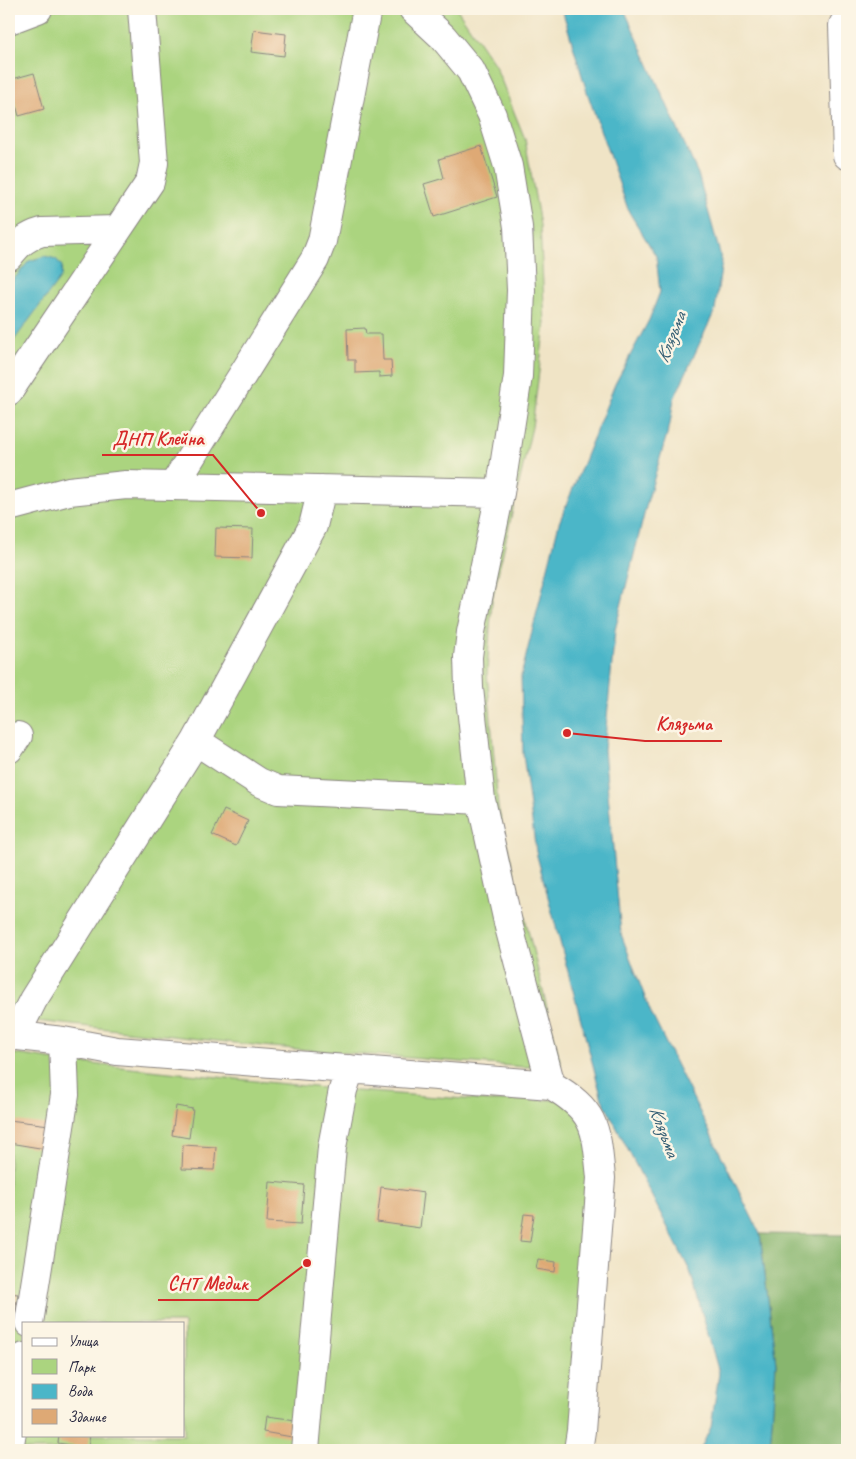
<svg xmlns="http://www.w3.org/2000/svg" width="856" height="1459" font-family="Caveat,sans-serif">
	<rect width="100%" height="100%" fill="#fcf5e5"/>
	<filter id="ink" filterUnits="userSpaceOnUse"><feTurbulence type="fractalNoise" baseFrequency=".02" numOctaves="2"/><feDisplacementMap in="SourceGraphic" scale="10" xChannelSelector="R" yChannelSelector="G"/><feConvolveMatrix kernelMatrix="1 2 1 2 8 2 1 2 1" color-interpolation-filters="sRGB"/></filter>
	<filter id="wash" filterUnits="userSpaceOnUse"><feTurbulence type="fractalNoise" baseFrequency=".0096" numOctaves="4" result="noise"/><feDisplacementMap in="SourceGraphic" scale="20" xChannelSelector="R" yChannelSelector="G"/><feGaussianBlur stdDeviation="1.12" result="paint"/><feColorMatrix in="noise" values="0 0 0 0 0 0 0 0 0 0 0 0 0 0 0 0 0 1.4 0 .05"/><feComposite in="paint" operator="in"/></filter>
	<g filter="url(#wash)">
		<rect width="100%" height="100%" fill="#f0e4c6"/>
		<!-- green -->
		<path fill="#abd47f" stroke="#667b5d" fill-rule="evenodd" d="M9,9H457L495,65L525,139L540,225L545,324L532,427L492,600L487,672L498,807L561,1065L525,1067L272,1047L9,1018Z
			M9,1053L63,1061L343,1090L491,1101L591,1099L588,1450H9ZM24,1323H184V1435H24Z"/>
		<!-- forest -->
		<path fill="#88b66e" stroke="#556c54" d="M760,1234L847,1235V1450H770L776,1364Z"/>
		<!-- water -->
		<path fill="#4bb6c8" stroke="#366c82" d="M562,9H624L698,174L722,261L715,310L674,399L670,424L648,499L615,630L604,750L621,934L651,1013L760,1234L776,1364L770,1450H700L711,1427L719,1373L690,1271L602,1099L536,852L523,754L521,676L559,523L615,384L649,320L660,292L656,256L629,212L586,89Z
			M45,256L56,259L62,266L61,277L9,347V285L29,261Z"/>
		<g id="blocks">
			<!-- building -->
			<path fill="#dea975" d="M254,30L286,34L284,56L251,52Z
				M34,73L44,109L19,116L9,80Z
				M481,146L497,197L434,217L424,184L444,178L439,159Z
				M365,328L366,334H382L383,360H391L392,376L379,377V372L355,373V360H348L347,329Z
				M216,528L253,529L252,558L215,557Z
				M224,810L248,821L236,846L212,835Z
				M176,1106L193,1109L189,1138L172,1135Z
				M9,1120L49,1125L46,1149L9,1143Z
				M183,1145L216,1147L214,1170L182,1169Z
				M270,1182L304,1185L301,1224L267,1222Z
				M381,1187L424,1193L420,1228L377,1222Z
				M524,1214L534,1215L530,1242L520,1241Z
				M538,1259L556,1262L555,1272L536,1269Z
				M9,1293L18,1294L14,1318L9,1317Z
				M265,1417L295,1421L292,1437L263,1432Z
				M59,1435H90L88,1448L58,1443Z"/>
		</g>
	</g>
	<g filter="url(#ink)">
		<use href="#blocks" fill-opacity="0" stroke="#898380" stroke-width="1"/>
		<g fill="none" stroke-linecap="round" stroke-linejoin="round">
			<defs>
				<path id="minor" d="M413,9L443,37L471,71L492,115L508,166L518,227L521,290L518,376L500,493L471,632L468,657L469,688L481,800L509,927L551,1085
					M847,19L843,25L847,155
					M9,20L38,9
					M9,256C18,244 27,236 42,232L117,230
					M9,391L150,182L154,163L142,9
					M173,486L315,259L322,241L367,9
					M9,507L69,491L126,485L500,493
					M196,741L259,782L278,790L481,800
					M9,749L18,736
					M9,1035L63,1041L117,1051L551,1085C597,1112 596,1128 601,1178L581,1431L578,1450
					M15,1036L33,1000L196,741L313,526L322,489
					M29,1323L65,1095L63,1041
					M9,1450L24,1357
					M305,1450L332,1147L343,1090L350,1069"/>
			</defs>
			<!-- minor casing -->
			<use href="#minor" stroke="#898380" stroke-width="30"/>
			<!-- minor -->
			<use href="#minor" stroke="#fff" stroke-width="28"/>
		</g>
	</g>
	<g text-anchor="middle" stroke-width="5" stroke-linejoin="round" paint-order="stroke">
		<!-- water labels -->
		<g font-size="19" font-style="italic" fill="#325d73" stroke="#fcf5e5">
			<text transform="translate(670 337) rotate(-68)" y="7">Клязьма</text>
			<text transform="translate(665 1131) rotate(69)" y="7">Клязьма</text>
		</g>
	</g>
	<!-- callouts -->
	<path fill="none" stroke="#d62828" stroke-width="2" d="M261 513L213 455H102M567 733L645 741H722M307 1263L258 1300H158"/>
	<g fill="#d62828" stroke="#fcf5e5" stroke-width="2">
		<circle cx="261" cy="513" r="5"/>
		<circle cx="567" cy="733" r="5"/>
		<circle cx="307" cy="1263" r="5"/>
	</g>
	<g font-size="19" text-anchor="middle" font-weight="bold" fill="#d62828" stroke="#fcf5e5" stroke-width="5" stroke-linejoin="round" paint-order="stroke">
		<text x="158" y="445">ДНП Клейна</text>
		<text x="684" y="730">Клязьма</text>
		<text x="208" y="1290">СНТ Медик</text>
	</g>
	<!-- margin -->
	<rect width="856" height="1459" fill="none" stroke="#fcf5e5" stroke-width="30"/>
	<!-- legend -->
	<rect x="22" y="1322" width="162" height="115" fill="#fcf5e5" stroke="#a5a1a1"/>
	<rect x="32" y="1338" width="25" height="8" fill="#ffffff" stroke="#a5a1a1"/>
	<text x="68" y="1346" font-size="15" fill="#22223b">Улица</text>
	<rect x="32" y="1359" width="25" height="15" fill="#abd47f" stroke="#a5a1a1"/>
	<text x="68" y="1372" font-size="15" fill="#22223b">Парк</text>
	<rect x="32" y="1384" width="25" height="15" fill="#4bb6c8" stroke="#a5a1a1"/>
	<text x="68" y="1396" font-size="15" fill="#22223b">Вода</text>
	<rect x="32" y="1409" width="25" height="15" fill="#dea975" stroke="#a5a1a1"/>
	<text x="68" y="1422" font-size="15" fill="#22223b">Здание</text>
</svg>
